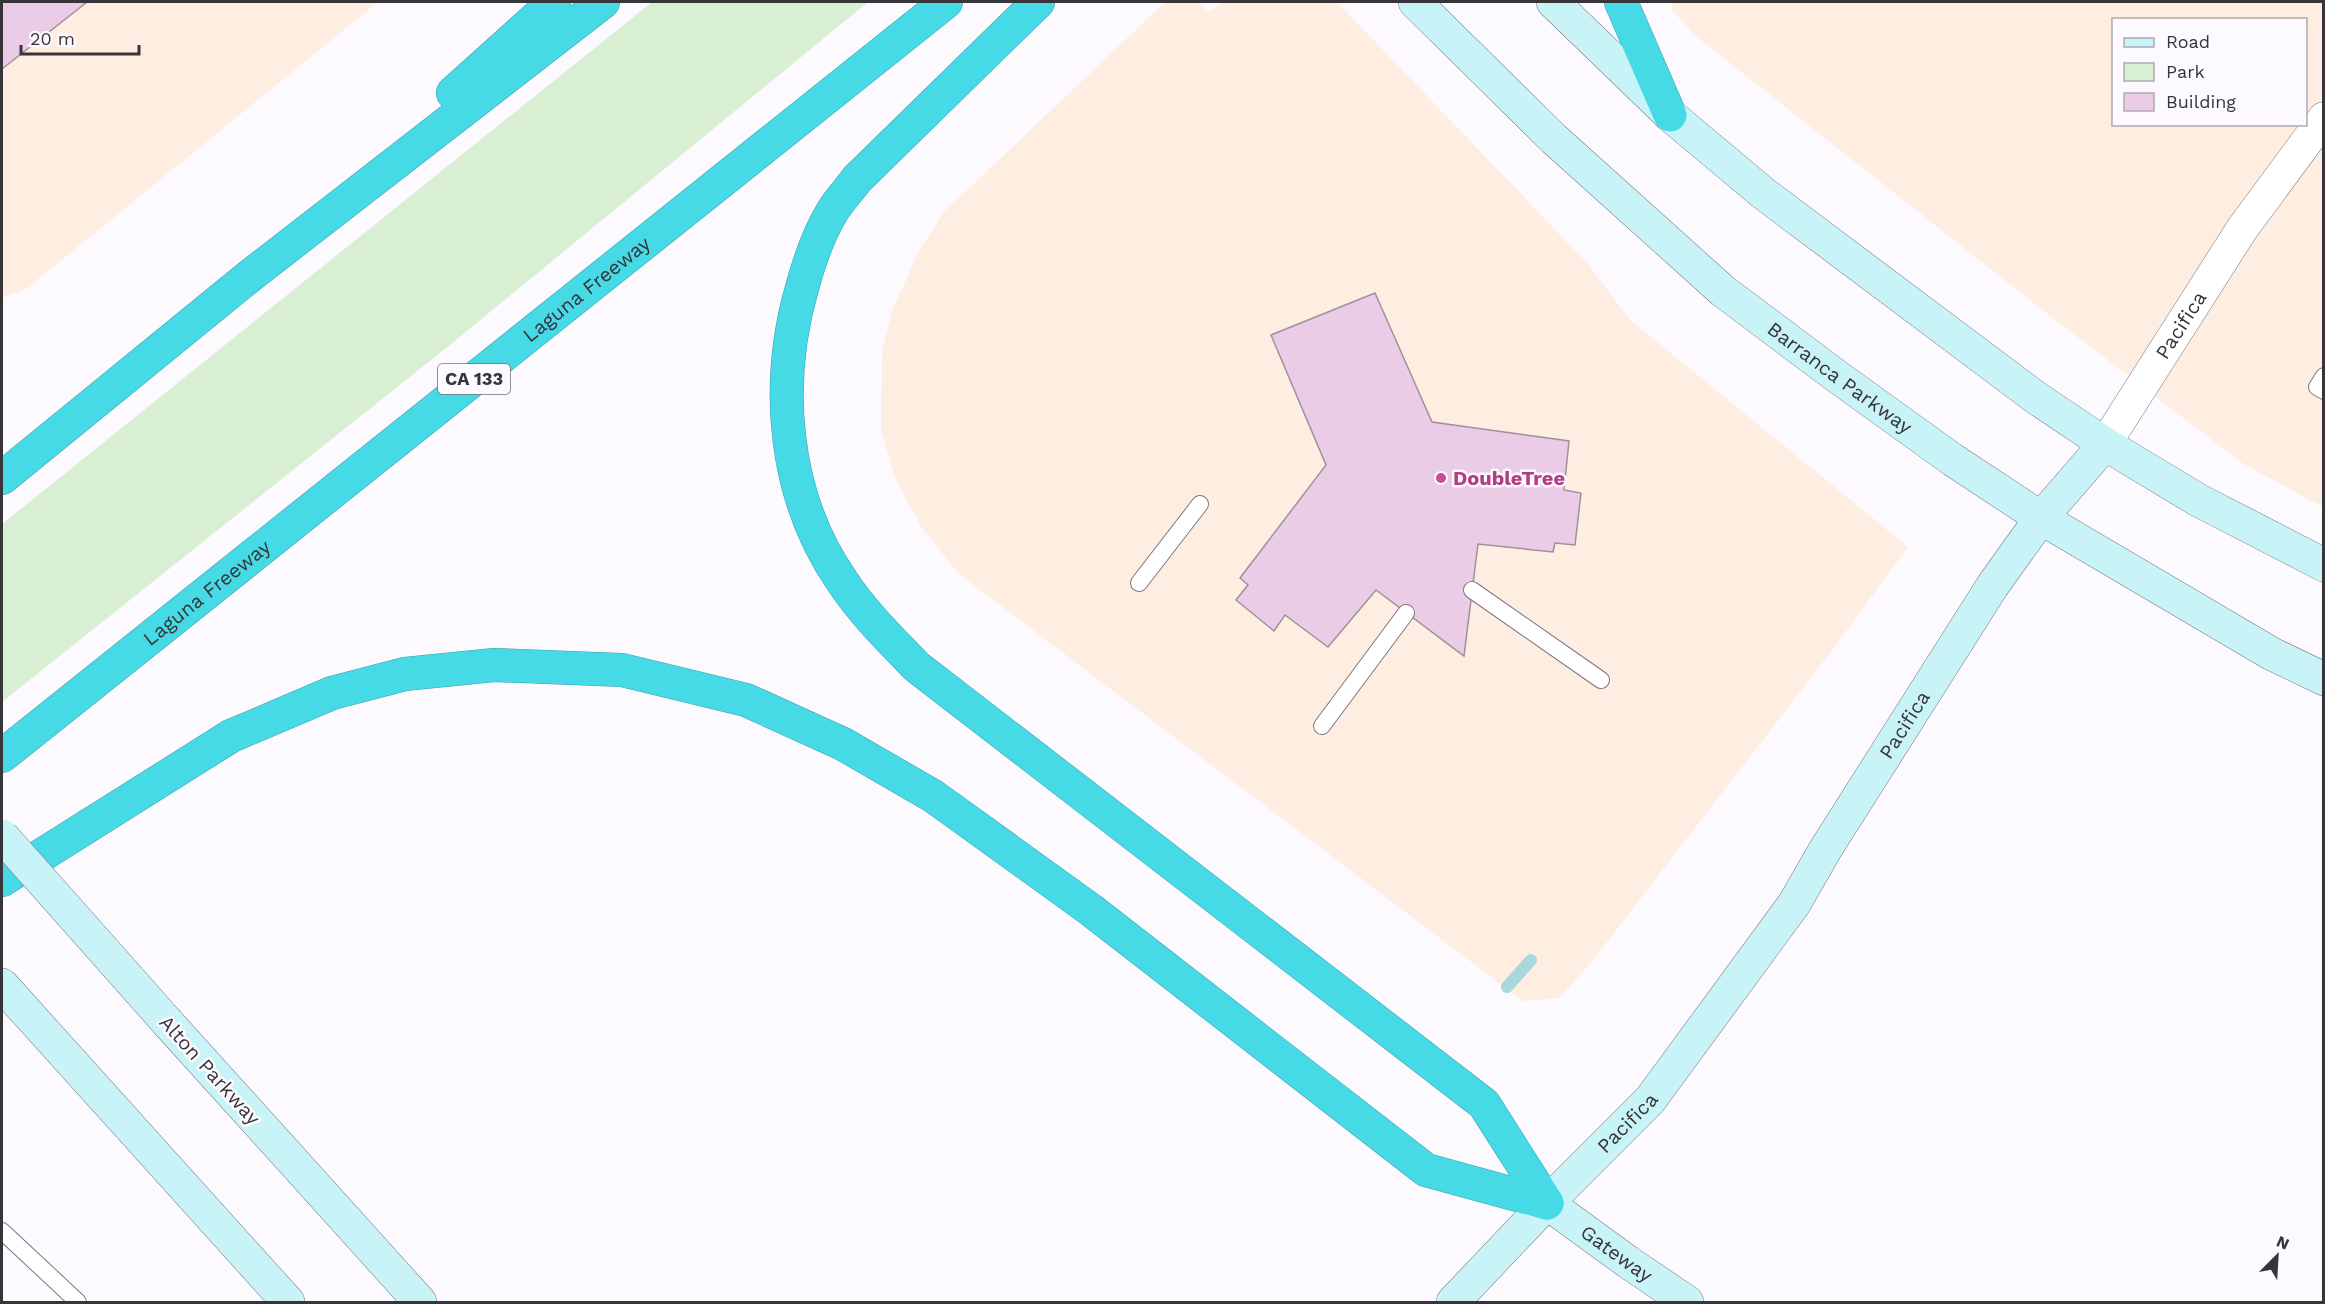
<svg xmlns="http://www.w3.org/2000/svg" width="2325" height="1304" font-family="'Work Sans',sans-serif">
	<rect width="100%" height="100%" fill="#fcf9ff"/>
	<!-- commercial -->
	<path fill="#feede1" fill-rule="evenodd" d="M2,2H378L26,289L2,298Z
		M1165,2H1199L1209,12L1222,2H1337L1587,263L1630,320L1908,547L1833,649L1590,964L1559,998L1523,1001L959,574L922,528L896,480L881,430L882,351L892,311L919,251L944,212Z
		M1672,2H2323V507L2242,463L2040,308L1697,37L1671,9ZM2114,20H2306V124H2114Z"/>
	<!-- green -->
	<path fill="#d9efd3" d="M652,2H868L451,344L2,702V524Z"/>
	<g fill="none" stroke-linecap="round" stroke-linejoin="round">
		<!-- stream -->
		<path stroke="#a8d7dc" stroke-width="12" d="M1507,987L1531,960"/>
	</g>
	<!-- building -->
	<path fill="#ebcce6" stroke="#9e919c" stroke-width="1.5" d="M2,2H87L2,69Z
		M1375,293L1432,422L1569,441L1564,490L1581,493L1575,545L1555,543L1553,552L1478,544L1464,656L1376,590L1328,647L1285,615L1274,631L1236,600L1248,585L1240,578L1326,465L1271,335Z"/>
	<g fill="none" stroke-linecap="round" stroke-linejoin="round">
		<defs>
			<path id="lane" d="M2324,376L2317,387L2324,391
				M1139,583L1200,504
				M1472,590L1601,680
				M1322,726L1406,613
				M2,1231L78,1302"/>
			<g id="street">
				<path id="s1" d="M2105,444L2242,229L2324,118"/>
			</g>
			<g id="secondary">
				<path id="s2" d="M1415,2L1554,139L1723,291L1835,375L1953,460L2041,518L2272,654L2324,679"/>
				<path d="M1553,2L1670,115L1763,193L2035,397L2105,444L2198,500L2324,565"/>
				<path d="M2,985L288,1302"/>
				<path d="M168,1023L420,1302"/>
				<path id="s3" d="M1547,1203L1628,1262L1687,1302"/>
				<path id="s4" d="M1453,1302L1547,1203L1650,1100L1794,904L1825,850L1993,585L2041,518L2105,444"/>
			</g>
			<g id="highway">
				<path d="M1038,2L857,179C849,190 839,200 832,212C818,235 809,262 802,288C774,385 783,496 842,581C863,613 891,640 917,667L1484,1104L1547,1203"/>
				<path d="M1621,2L1670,115"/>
				<path d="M453,93L554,2"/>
				<path d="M2,478L251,275L603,2"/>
				<path id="s5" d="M2,756L946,2"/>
				<path d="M2,880L231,736L332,693L405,674L494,665L622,670L746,700L843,744L933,796L1091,910L1426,1170L1547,1203"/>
			</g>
		</defs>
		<!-- lane casing -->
		<use href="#lane" stroke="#7d7683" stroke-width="18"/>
		<!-- street casing -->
		<use href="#street" stroke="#7d7683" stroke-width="33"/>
		<!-- secondary casing -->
		<use href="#secondary" stroke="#7d7683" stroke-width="34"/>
		<!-- highway casing -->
		<use href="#highway" stroke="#41a0aa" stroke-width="34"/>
		<!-- lane -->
		<use href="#lane" stroke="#fff" stroke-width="16"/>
		<!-- street -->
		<use href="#street" stroke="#fff" stroke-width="32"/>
		<!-- secondary -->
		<use href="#secondary" stroke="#c8f4f8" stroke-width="33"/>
		<!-- highway -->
		<use href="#highway" stroke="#46dae7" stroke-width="33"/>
		<defs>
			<path id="secondary-bridge" d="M2,836L168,1023"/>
		</defs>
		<!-- secondary-bridge casing -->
		<use href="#secondary-bridge" stroke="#7d7683" stroke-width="34" stroke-linecap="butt"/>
		<!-- secondary-bridge -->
		<use href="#secondary-bridge" stroke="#c8f4f8" stroke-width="33"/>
	</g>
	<!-- markers -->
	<circle fill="#d1479c" stroke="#fcf9ff" stroke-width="2" cx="1441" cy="478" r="6"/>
	<g text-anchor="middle" stroke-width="5" stroke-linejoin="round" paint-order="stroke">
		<!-- shield labels -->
		<rect fill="#fcf9ff" stroke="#726f75" stroke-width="1.5" x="438" y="364" width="72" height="30" rx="4.5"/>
		<g font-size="18" font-weight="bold" fill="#37343a">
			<text x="474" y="385">CA 133</text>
		</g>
		<!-- street labels -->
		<g font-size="20" fill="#37343a" stroke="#fcf9ff">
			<text dy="7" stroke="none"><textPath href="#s5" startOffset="748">Laguna Freeway</textPath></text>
			<text dy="7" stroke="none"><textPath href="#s1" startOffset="141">Pacifica</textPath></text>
			<text dy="7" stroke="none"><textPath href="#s2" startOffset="568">Barranca Parkway</textPath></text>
			<text dy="7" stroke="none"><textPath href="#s5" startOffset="262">Laguna Freeway</textPath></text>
			<text dy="7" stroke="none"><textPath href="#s4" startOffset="736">Pacifica</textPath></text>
			<text transform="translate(210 1070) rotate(48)" y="7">Alton Parkway</text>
			<text dy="7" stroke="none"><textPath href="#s4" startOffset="250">Pacifica</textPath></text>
			<text dy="7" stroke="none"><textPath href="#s3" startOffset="86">Gateway</textPath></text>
		</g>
		<!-- hotel labels -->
		<g font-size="20" font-weight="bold" fill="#b23c85" stroke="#fcf9ff" text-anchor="start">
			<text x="1453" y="485">DoubleTree</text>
		</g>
	</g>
	<!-- border -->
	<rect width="2325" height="1304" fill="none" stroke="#37343a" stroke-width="6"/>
	<!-- legend -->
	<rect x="2112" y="18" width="195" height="108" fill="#fcf9ff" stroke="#adaab0" stroke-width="1.5"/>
	<rect x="2124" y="38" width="30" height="9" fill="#c8f4f8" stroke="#adaab0" stroke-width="1.5"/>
	<text x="2166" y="48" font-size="18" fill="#37343a">Road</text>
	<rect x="2124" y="63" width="30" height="18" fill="#d9efd3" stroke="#adaab0" stroke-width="1.5"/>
	<text x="2166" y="78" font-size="18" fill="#37343a">Park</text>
	<rect x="2124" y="93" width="30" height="18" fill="#ebcce6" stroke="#adaab0" stroke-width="1.5"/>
	<text x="2166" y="108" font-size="18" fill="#37343a">Building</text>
	<!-- north arrow -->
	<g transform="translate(2277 1256) rotate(24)" stroke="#fcf9ff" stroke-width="4.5" paint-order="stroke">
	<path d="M0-4.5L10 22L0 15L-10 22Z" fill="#37343a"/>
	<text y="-9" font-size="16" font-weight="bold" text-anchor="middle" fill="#37343a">N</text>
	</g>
	<!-- scale -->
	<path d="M21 45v9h118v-9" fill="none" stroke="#37343a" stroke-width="3"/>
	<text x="30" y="45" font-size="18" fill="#37343a" stroke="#fcf9ff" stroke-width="4.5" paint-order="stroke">20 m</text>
</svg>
